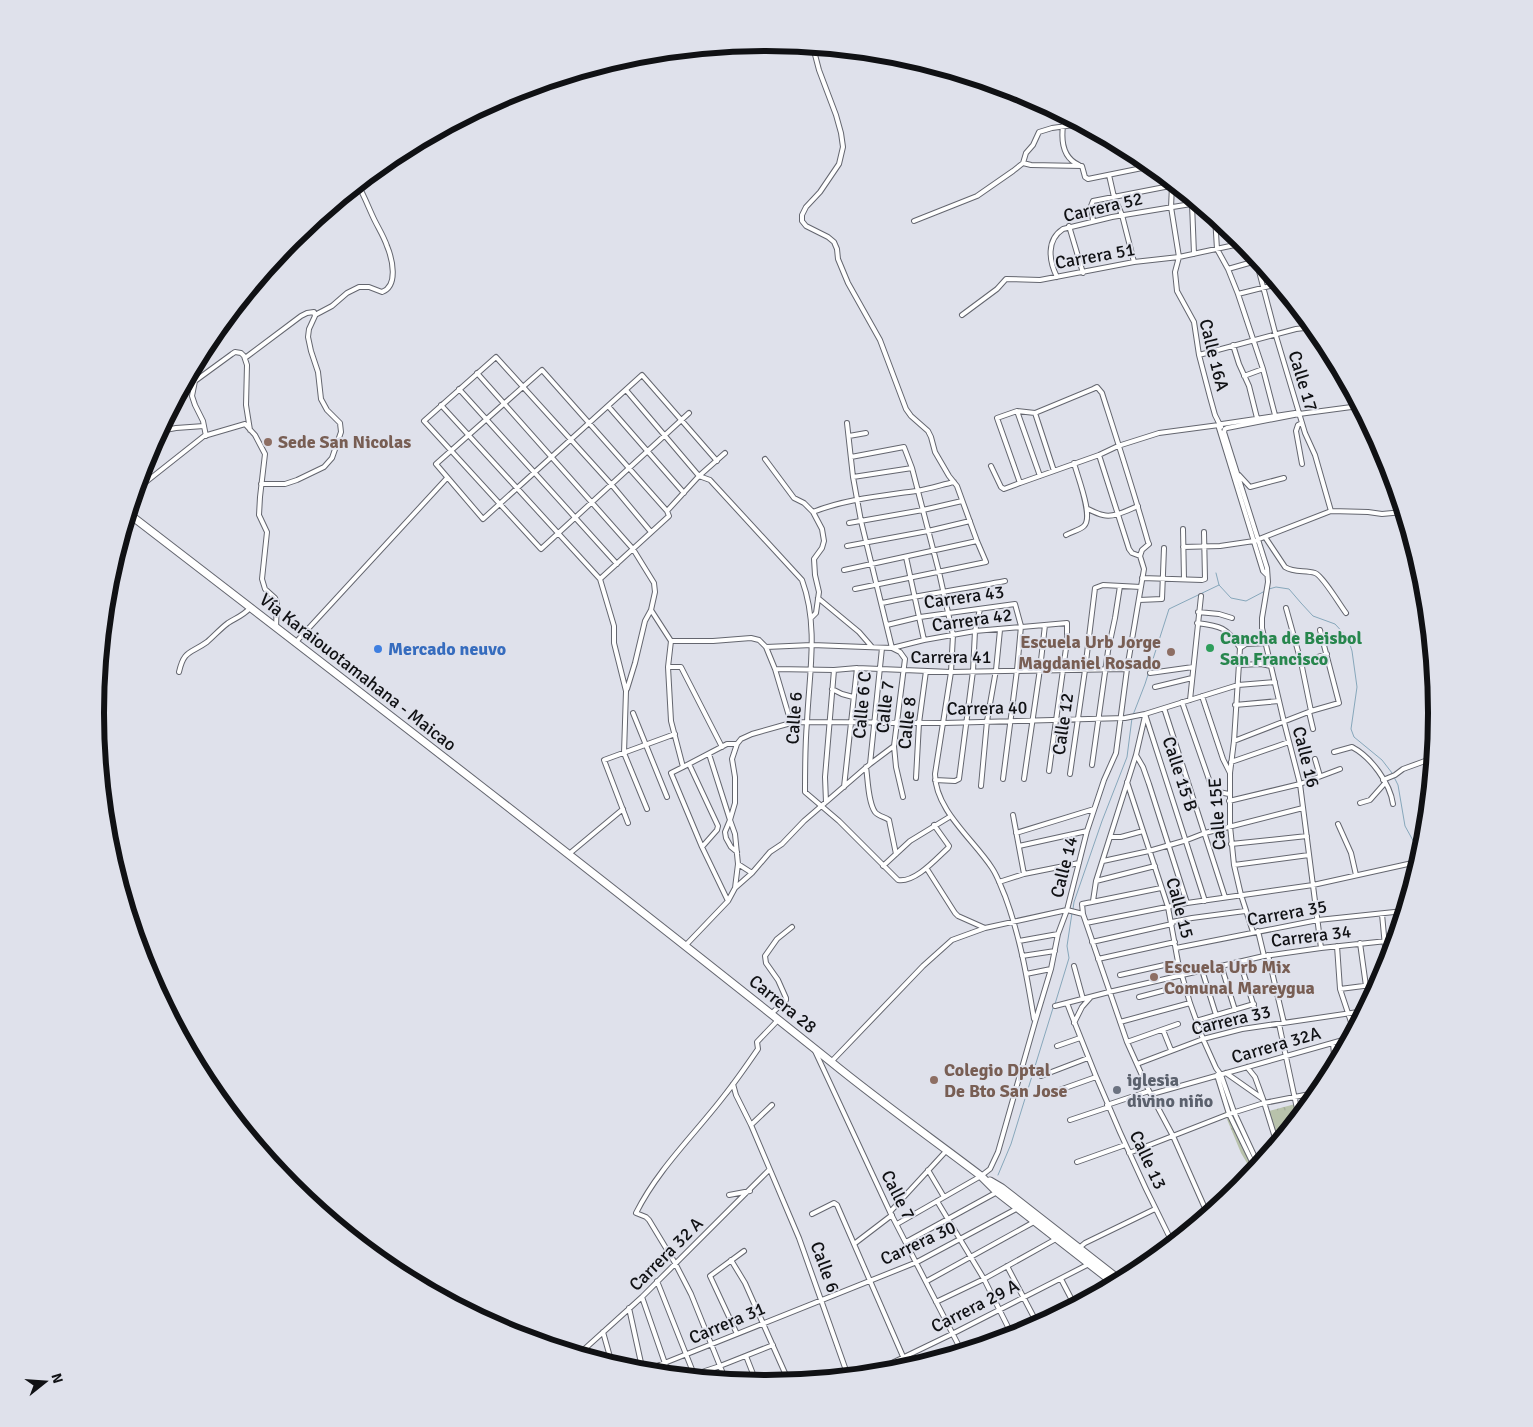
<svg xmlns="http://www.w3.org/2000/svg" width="1533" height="1427" font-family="Signika,sans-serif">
	<defs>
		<pattern id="park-crowns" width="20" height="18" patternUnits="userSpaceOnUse" patternTransform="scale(1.25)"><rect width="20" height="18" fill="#b8c2ab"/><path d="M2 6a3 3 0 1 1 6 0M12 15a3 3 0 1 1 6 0" fill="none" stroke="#9da692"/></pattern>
	</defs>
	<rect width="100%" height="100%" fill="#dfe1eb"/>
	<!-- park -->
	<path fill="url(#park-crowns)" d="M1314,1099L1278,1143L1269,1111Z
		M1224,1112H1231L1259,1166L1253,1173L1241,1153Z"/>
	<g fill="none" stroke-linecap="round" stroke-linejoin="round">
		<!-- stream -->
		<path stroke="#87a7bb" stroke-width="1" d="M1216,573L1219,585L1231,598L1246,601L1265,591
			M1269,589L1276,587L1289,589L1301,603L1313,616L1335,624L1348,638L1352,651L1357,687L1351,729L1354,737L1382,760L1392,773L1398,785L1405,826L1421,855
			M1133,715L1145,684L1169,609L1219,585
			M1073,909L1074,902L1102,821L1127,757L1132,718
			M1055,1004L1069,958L1067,946L1072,913
			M998,1175L1011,1144L1053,1008"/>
		<defs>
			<path id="street" d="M813,47L819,70L836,115L841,133L843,147L839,164L820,192L806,207L802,215V221L806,226L828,237L834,242L837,249L838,259L848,283L880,340L906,409L911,416L928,431L931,437L935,452L949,476L957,486L977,541L986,562L855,589
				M1063,126C1061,142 1063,158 1079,165
				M1023,163L1031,165L1082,166L1085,177L1088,179L1152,166
				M1109,175L1114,197L1122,215L1134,262
				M1172,186L1171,207L1179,257L1175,272L1177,291L1194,322L1199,355L1210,397L1215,415L1221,427
				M1192,204L1194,254
				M1215,217L1217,249L1228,269L1238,294L1263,369L1275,415
				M914,221L977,196L1013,171L1023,163L1026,153L1033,145L1039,132L1052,128L1081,124
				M1093,221L1091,206L1093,201L1175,185
				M1069,226L1083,273
				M1255,256L1276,336L1305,433L1315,455L1331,511
				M1228,269L1256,261
				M1057,277C1049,261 1046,240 1063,229L1112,217L1197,203
				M1238,294L1278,284
				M315,315L332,306L347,293L359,287H369L382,292C399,286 392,258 387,246C384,237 379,229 375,221C369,209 365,197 358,185
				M962,315L997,289L1006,279L1040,280L1134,262L1179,257L1244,243
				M1233,345L1239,364L1249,386L1257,418
				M1199,355L1296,329L1313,327
				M245,358L301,316L307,313L314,312L315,316L309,329L308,337L311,351L318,372L321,399L327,410L340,423L341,432L332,458L324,467L297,480L285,484H261
				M192,372L195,381L192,396L195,405L203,421L206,436
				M477,373L633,549L654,583L655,592L651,610L671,641H713L751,638L759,640L766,647L775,669L791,723
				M1244,376L1263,369
				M195,381L232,354L235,352L241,353L244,356L247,365L246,405L250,430
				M459,389L617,564
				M626,390L699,476L710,480L802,580C819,626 809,675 807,722C805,745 805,769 805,792L839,821L898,880C915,883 936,859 948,848L949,846L934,825
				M441,405L600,579L614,626V643L626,691L624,753L647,809
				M608,406L684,493
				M1017,411L1040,476
				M1035,413L1054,471
				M847,423L853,477L861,521L892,648L900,652L905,659L894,746L896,767L903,797
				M1302,423L1298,425L1296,431L1302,464
				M1219,425V428L1263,571L1266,574
				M1225,429L1224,432L1267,568L1268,582L1262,618V628L1284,722L1300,784L1321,948
				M1225,429L1227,428L1299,414L1359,406
				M160,431L176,428L204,426
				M849,436L866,433
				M1099,455L1129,549L1132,553L1140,556
				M851,457L904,447L912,468L939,572L953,635L951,672L935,774C935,810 974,840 992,868C998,877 1001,887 1005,896C1020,936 1027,977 1034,1019
				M765,459L794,498L804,503L813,512L822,529L824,541L822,548L814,559L815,575L819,592L816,613L811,618
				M991,466L1001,487L1004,489L1020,483
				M1239,475L1250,487L1284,478
				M853,477L912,468
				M137,489L204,436L245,424L255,435L265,454L260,497L259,515L267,532L262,579L265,589L275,598L277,602L276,627
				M1088,509C1092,511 1098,514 1103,515C1114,518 1128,510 1138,506
				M667,511L542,370L436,464L483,519C536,471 589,423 642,375L717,461
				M813,512C846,499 881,496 916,491C929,489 941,485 954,482
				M849,523L923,510L962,501
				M1183,529L1184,579
				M651,532L611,484L496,357L424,421L541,549L689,413
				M1066,535C1071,532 1080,530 1084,526C1094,517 1077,475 1074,463
				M1265,537L1285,567C1294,573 1305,570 1315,573C1322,575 1340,605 1346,613
				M847,546L928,531L970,521
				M1183,547L1220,546L1254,541L1331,511L1368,512L1382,514L1403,512
				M1140,556L1142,550L1149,544L1148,542C1134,492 1118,443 1102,393L1097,387L1093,389L1035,413L1017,411L997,418L1020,483L1099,455L1118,446L1159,433L1219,425L1222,424L1295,413L1299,414
				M906,557L924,640
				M844,570L977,541
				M1142,578L1202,580L1205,579L1204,532
				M600,579L669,516L667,511L699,476L725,453
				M818,598L859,632L872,647
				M1139,600L1162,599L1164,548
				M882,603C923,594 964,589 1005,581
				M1286,608L1301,662L1311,711
				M1198,612L1219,614L1232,618
				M1197,623C1220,626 1227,627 1240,648L1234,741L1230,773V826L1234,865L1241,895L1253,932
				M887,625L920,617L1015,604L1021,626L1017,670L1003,779
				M671,641L668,667L671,721L683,767L727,744H737
				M296,642L447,478
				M766,647L812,645L892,648L924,640L975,631L1067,623V641L1049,771
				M1240,648L1246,644L1267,643
				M1301,662L1327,654
				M1239,665L1261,664L1271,666
				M668,667H681L722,747
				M775,669L834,670L857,668L951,672L1127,669
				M179,672C184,650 190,654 207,642C214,636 220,629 228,623C236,618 244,615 250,608
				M1150,673L1193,667
				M1155,687L1192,678
				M627,689L635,663L645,621L651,610
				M832,689L842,694L853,697
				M1202,696L1223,759L1230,773
				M1190,700L1201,596
				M1182,702L1213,791L1229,794
				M1235,705L1279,701
				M1164,708L1225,897
				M1309,712L1313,729
				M633,713L667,797
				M1145,714L1205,901
				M1234,741L1311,711L1339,703L1320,630
				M1334,752L1352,747C1371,757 1390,783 1393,804
				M709,754L730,820L725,832L726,838L731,847L737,852
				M1136,755L1143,767L1149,784L1187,903
				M1315,759L1320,776
				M1231,762L1289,742
				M870,764L882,648
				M1092,765L1108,651L1115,618L1120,586
				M683,767L671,773L702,847L717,830L718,826L689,764
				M866,767C868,780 868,802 875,812C878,816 885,817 889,820L896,854
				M1070,774L1085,670L1095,588L1103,585L1141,587
				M916,778L919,723L926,671
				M1024,779L1040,669L1045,625
				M935,780L955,781L959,779L973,671L975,631L980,609
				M1383,780L1395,775L1403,769L1425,761L1433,764
				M1127,782L1168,907L1178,962L1190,1003L1203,1039L1216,1068L1221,1075L1234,1112L1259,1166
				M981,786L987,721L996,670L1000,630
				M844,787L857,668
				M1229,801L1300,784L1340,769
				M826,802L825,777L834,670
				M1360,803L1370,800L1385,783
				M1013,815L1024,874
				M628,823L604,760L675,734
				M1338,824L1351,853L1356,875
				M1016,833L1094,809
				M1110,837H1121L1143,831
				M1231,844L1307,836
				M1019,846L1087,831
				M702,847L728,901
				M569,854L623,809
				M1103,861L1149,851L1187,840L1205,833L1303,808
				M1234,865L1309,855
				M883,866L910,841L951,816
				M927,869L955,913L958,916L985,928
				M752,873L738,864L735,834L730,820L735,803V777L732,759L737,744L741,739L752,734L791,723L807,722L944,723L1125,718L1145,714L1238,685L1275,682
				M1096,881L1155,866
				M999,882L1024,874L1079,863
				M735,888L738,864
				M1161,888L1082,904L1083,914L1127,1042L1149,1091L1173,1136L1208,1215
				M1093,901L1096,881L1136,755L1145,716
				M1382,914L1387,968
				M1172,922L1192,918L1245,911
				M1086,923L1187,903L1313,885L1417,862
				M1258,931L1264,956
				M1019,941L1058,934
				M1092,942L1172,924
				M1360,943L1366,986
				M685,946L728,901L735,888L752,873L770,852L782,844L804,821L870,764L894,746
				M1337,946L1340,989L1354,1031
				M1176,948L1318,920L1404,911
				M1268,955L1284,1023
				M1022,956L1055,951
				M1098,959L1175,942
				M1240,962L1256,1013
				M1221,965L1235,1010
				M1074,966L1083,999
				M1202,970L1216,1015
				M1026,974L1051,969
				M1120,975L1178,962
				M1340,989L1379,984
				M1139,997L1185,985
				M1067,1003C1098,1085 1133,1165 1173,1244
				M1055,1006L1109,992L1264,956L1321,948L1396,940
				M771,1014L786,1000V998L778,980L766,963L765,956L777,939L792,927
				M1196,1021L1254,1004
				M1120,1022L1190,1003
				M1074,1023L1082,1007L1090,998
				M1279,1024L1299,1118
				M1163,1030L1171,1050
				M1127,1042L1178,1024
				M1333,1043L1335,1066
				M1057,1046L1080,1038
				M815,1051L890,1212L962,1352
				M831,1062L923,966L952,940L985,928L1067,910L1083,914
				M1137,1064L1203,1039L1242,1029L1365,1011
				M1247,1067L1255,1077L1263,1099
				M1226,1073L1263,1099L1277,1144
				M1217,1075L1229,1114L1256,1170
				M1041,1076L1088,1058
				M733,1084L736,1095L751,1125L799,1238L848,1376
				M1051,1093L1096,1077
				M1152,1094L1350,1038
				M1107,1105L1149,1091
				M1070,1120L1109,1107
				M751,1125L772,1105
				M1129,1153L1229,1114L1264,1103L1320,1092
				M1077,1162L1125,1145
				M928,1170L944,1197
				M729,1195L750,1191
				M937,1201L984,1279L1013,1337
				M1206,1211L1219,1206
				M890,1212L947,1150
				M812,1214L834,1203L837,1205L908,1368
				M897,1224L981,1176L990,1169L998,1152L1035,1022L1051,969L1058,934L1067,910L1087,831L1104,780L1116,753L1127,669L1144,569L1140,556
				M906,1242L999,1191
				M854,1244L892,1215
				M1079,1248L1085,1243L1155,1209
				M731,1260L745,1283L789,1382
				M1007,1266L1038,1325
				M1061,1279L1075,1306
				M657,1281L695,1377
				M927,1281L1034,1222
				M642,1297L669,1375
				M936,1302L984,1279L1056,1239
				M629,1308L643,1372
				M603,1332L612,1364
				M737,1334L710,1276L744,1251
				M579,1354L642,1297L769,1170
				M746,1356L757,1384
				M642,1372L917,1262L1018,1208
				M867,1375L952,1334L1089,1264
				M687,1377L720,1366L773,1345
				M726,1381L691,1294L675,1263L649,1220L646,1217L636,1213C658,1169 694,1135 724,1096C736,1081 747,1065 758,1049L757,1042L778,1020"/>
			<path id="highway" d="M129,514C364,695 599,876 830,1061C879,1101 931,1138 981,1176L997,1192L1115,1284
				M990,1181L1002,1188L1121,1281"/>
		</defs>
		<!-- street casing -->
		<use href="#street" stroke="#64666f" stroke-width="6"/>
		<!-- highway casing -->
		<use href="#highway" stroke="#64666f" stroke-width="9"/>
		<!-- street -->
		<use href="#street" stroke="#fff" stroke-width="4"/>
		<!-- highway -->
		<use href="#highway" stroke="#fff" stroke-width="7"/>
	</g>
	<!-- markers -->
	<g fill="#8d6e63" stroke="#dfe1eb" stroke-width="2">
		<circle cx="268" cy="442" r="5"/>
		<circle cx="1171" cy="652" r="5"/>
		<circle cx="1154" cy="977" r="5"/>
		<circle cx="934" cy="1080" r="5"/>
	</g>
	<circle fill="#2e9e5b" stroke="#dfe1eb" stroke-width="2" cx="1210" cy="648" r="5"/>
	<circle fill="#3f7fe0" stroke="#dfe1eb" stroke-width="2" cx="378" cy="649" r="5"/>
	<circle fill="#6b7280" stroke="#dfe1eb" stroke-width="2" cx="1117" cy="1090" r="5"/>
	<g text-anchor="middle" stroke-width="4" stroke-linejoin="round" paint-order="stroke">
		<!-- street labels -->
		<g font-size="18" fill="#101114" stroke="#dfe1eb">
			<text transform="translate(1103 207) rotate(-13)" y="6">Carrera 52</text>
			<text transform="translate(1095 256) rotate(-10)" y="6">Carrera 51</text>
			<text transform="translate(1214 355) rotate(76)" y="6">Calle 16A</text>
			<text transform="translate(1303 381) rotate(73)" y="6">Calle 17</text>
			<text transform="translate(964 597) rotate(-8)" y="6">Carrera 43</text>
			<text transform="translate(972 620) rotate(-8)" y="6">Carrera 42</text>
			<text x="951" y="663">Carrera 41</text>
			<text transform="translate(358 672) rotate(38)" y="6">Vía Karaiouotamahana - Maicao</text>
			<text transform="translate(862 705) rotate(-85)" y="6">Calle 6 C</text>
			<text transform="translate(885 707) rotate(-84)" y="6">Calle 7</text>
			<text transform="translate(987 708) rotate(-1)" y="6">Carrera 40</text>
			<text transform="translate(794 718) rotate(-86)" y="6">Calle 6</text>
			<text transform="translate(907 723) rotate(-84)" y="6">Calle 8</text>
			<text transform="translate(1063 724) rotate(-82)" y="6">Calle 12</text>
			<text transform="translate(1306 757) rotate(76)" y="6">Calle 16</text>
			<text transform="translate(1180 774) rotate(72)" y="6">Calle 15 B</text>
			<text transform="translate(1217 814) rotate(-94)" y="6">Calle 15E</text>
			<text transform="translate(1064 867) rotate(-76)" y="6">Calle 14</text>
			<text transform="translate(1180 908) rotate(75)" y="6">Calle 15</text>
			<text transform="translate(1287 913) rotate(-10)" y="6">Carrera 35</text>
			<text transform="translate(1311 936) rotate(-7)" y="6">Carrera 34</text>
			<text transform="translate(783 1004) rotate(39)" y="6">Carrera 28</text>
			<text transform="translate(1231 1020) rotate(-13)" y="6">Carrera 33</text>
			<text transform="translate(1276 1045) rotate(-16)" y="6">Carrera 32A</text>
			<text transform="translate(1148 1160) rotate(65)" y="6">Calle 13</text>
			<text transform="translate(898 1195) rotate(63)" y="6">Calle 7</text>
			<text transform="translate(918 1243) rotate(-25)" y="6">Carrera 30</text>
			<text transform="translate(666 1254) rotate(-45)" y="6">Carrera 32 A</text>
			<text transform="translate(825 1267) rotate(70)" y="6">Calle 6</text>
			<text transform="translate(975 1306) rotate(-27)" y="6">Carrera 29 A</text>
			<text transform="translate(727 1323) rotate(-23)" y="6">Carrera 31</text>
		</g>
		<!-- education labels -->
		<g font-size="18" font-weight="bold" fill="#785e54" stroke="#dfe1eb" text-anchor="start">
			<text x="278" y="448">Sede San Nicolas</text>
			<text x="1161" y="648" text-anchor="end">Escuela Urb Jorge<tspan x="1161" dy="21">Magdaniel Rosado</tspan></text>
			<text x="1164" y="973">Escuela Urb Mix<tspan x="1164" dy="21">Comunal Mareygua</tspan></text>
			<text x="944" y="1076">Colegio Dptal<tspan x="944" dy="21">De Bto San Jose</tspan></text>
		</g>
		<!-- leisure labels -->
		<g font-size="18" font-weight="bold" fill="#27864d" stroke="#dfe1eb" text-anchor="start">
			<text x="1220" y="644">Cancha de Beisbol<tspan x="1220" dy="21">San Francisco</tspan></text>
		</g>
		<!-- shop labels -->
		<g font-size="18" font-weight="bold" fill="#366cbe" stroke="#dfe1eb" text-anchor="start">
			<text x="388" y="655">Mercado neuvo</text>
		</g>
		<!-- worship labels -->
		<g font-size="18" font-weight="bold" fill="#5b616d" stroke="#dfe1eb" text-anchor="start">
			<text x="1127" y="1086">iglesia<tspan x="1127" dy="21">divino niño</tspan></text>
		</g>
	</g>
	<!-- crop -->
	<path d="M0 0H1533V1427H0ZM104 713a662 662 0 1 1 1324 0a662 662 0 1 1-1324 0Z" fill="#dfe1eb" fill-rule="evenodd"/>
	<path fill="none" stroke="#101114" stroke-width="6" d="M104 713a662 662 0 1 1 1324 0a662 662 0 1 1-1324 0Z"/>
	<!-- north arrow -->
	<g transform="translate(45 1382) rotate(73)" stroke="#dfe1eb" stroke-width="4" paint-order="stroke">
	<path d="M0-4L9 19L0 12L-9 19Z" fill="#101114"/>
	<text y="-8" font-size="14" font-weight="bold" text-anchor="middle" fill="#101114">N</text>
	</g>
</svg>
